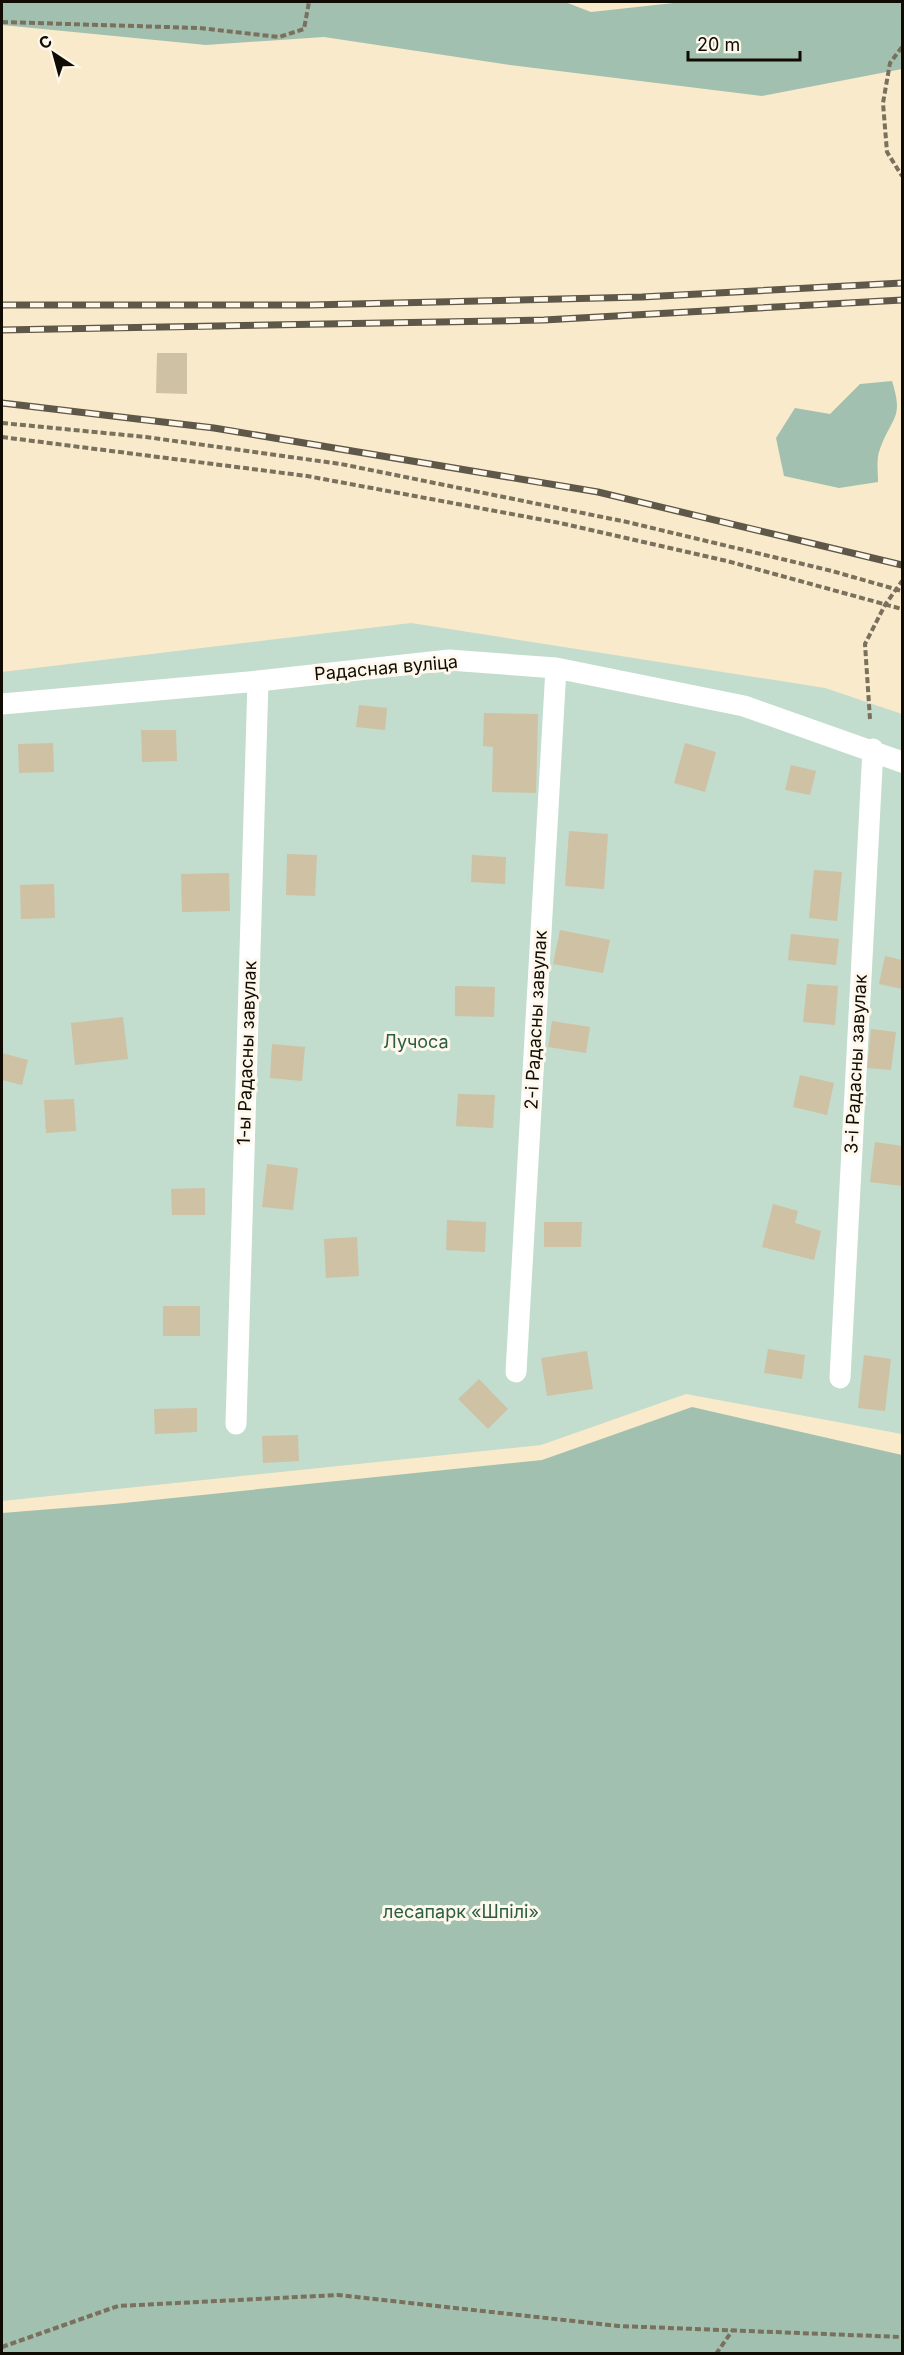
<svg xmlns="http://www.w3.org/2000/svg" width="904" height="2355" font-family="Inter,sans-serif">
	<rect width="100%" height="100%" fill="#f9eacb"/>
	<!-- green -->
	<path fill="#c2dccd" d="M411,623L825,688L902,714V1434L686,1394L541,1445L2,1501V672Z"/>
	<!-- forest -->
	<path fill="#a2c0af" d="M2,2H565L591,12L683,2H902V69L762,96L510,65L324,37L206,45L2,25Z
		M892,381C904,419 892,416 880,449C876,458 878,472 878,482L839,488L784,476L776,438L795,408L830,414L860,384Z
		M692,1407L902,1455V2353H2V1513L114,1504L542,1460Z"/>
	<!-- building -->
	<path fill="#cfc1a3" d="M157,353H187V394L156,393Z
		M359,705L387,708L385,730L356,727Z
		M484,713L538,714L536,793L492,792L493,747L483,746Z
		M141,730H176L177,761L142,762Z
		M53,743L54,772L19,773L18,744Z
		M685,743L716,752L705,792L674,783Z
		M791,765L816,771L810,795L785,790Z
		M569,831L608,834L604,889L565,886Z
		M287,854L317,855L315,896L286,895Z
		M472,855L506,857L505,884L471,882Z
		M814,870L842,872L837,921L809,918Z
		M229,873L230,911L182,912L181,874Z
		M54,884L55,918L21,919L20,885Z
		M560,930L610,940L603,973L553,964Z
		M791,934L839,939L836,965L788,960Z
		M885,956L902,960V989L879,984Z
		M807,984L838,986L835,1025L803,1022Z
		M455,986L495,987L494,1017L455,1016Z
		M123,1017L128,1059L75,1065L71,1023Z
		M552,1021L590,1027L586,1053L548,1047Z
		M871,1029L896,1032L891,1070L867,1068Z
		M272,1044L305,1047L302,1081L270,1078Z
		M2,1053L28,1060L22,1085L2,1080Z
		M800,1075L834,1083L827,1115L793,1107Z
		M458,1094L495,1095L493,1128L456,1126Z
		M74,1099L76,1131L46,1133L44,1100Z
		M875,1142L902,1146V1186L870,1182Z
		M267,1164L298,1168L293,1210L262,1207Z
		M205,1188V1215H172L171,1189Z
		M773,1204L798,1211L795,1223L821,1231L814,1260L762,1247Z
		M447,1220L486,1222L485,1252L446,1250Z
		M544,1222H582L581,1247H544Z
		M357,1237L359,1276L326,1278L324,1239Z
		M163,1306H200V1336H163Z
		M768,1349L805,1355L802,1379L764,1373Z
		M587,1351L593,1389L547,1396L541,1358Z
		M864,1355L891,1359L885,1411L858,1408Z
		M479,1379L508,1409L488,1429L458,1399Z
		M197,1408V1432L155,1434L154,1409Z
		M298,1435L299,1461L263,1463L262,1436Z"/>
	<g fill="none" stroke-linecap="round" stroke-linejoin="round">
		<!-- path -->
		<path stroke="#79705d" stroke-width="4" stroke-dasharray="6 3" stroke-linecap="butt" d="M2,22L199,28L279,37L304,29L309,2
			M902,47L890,63L883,103L887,152L902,176
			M2,423L146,437L341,464L627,522L832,571L902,591
			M2,437L307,476L560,523L727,561L902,609
			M870,719L865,644L885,605L902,581
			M2,2347L118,2306L338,2295L618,2326L902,2337
			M716,2354L732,2331"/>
		<!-- lane -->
		<path stroke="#fff" stroke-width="21" d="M2,704L258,681L449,660L556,668L744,706L902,762
			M516,1372L556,668
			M840,1378L873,749
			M236,1424L258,681"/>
		<defs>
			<path id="rail" d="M2,305H311L642,297L902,283
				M2,330L544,320L902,300
				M2,403L214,428L598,492L902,565"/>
		</defs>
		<!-- rail casing -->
		<use href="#rail" stroke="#5f5747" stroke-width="7"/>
		<!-- rail -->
		<use href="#rail" stroke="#fef8ec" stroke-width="4.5" stroke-dasharray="14" stroke-linecap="butt"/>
	</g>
	<g text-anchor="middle" stroke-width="6" stroke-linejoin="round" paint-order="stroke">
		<!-- street labels -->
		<g font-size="18" fill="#100b03" stroke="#fef8ec">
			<text transform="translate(386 668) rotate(-5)" y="6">Радасная вуліца</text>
			<text transform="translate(536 1020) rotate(-87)" y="6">2-і Радасны завулак</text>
			<text transform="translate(247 1053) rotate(-88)" y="6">1-ы Радасны завулак</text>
			<text transform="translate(856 1064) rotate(-87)" y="6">3-і Радасны завулак</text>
		</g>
		<!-- park labels -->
		<g font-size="18" fill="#2a5e44" stroke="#fef8ec">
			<text x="416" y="1048">Лучоса</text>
			<text x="461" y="1918">лесапарк «Шпілі»</text>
		</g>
	</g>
	<!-- border -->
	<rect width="904" height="2355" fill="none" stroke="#100b03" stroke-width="6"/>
	<!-- north arrow -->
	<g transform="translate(54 54) rotate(324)" stroke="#fef8ec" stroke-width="4.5" paint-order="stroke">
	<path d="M0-4.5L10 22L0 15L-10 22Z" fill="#100b03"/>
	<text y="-9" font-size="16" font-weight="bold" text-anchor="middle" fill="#100b03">С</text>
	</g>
	<!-- scale -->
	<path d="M688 51v9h112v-9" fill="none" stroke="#100b03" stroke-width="3"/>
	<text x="697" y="51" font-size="18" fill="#100b03" stroke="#fef8ec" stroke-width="4.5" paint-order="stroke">20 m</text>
</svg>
